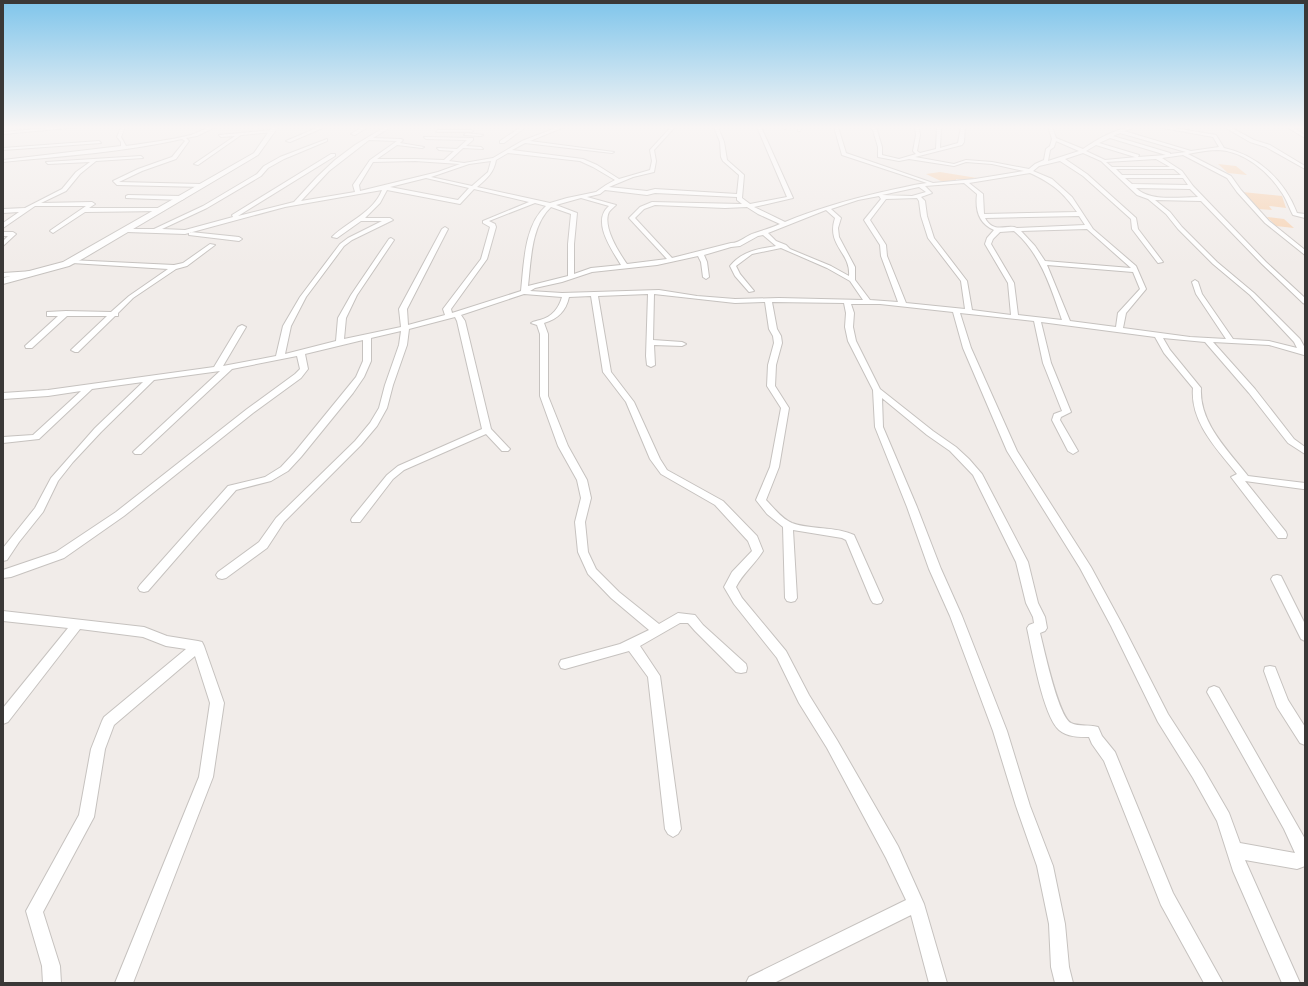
<svg xmlns="http://www.w3.org/2000/svg" width="1308" height="986" font-family="'PT Sans',sans-serif">
	<rect width="100%" height="100%" fill="#f1ece9"/>
	<!-- green -->
	<path fill="#f6d2b2" d="M1218,164L1236,166L1247,175L1228,173Z
		M940,172L977,178L963,180L956,179V180L943,182L926,174Z
		M1242,192L1282,196L1286,208L1269,206L1272,210L1259,209Z
		M1267,217L1284,219L1294,228L1276,226Z"/>
	<g fill="none" stroke-linecap="round" stroke-linejoin="round">
		<defs>
			<path id="minor" d="M59,127H79L3,134V132Z
				M121,127H125L121,137L126,146C148,143 170,140 191,135C200,132 205,127 215,127L197,136L186,138L189,141L176,159L142,171L119,182L201,184L204,186L203,187L117,185L113,181L138,169L172,157L185,141L182,139C124,152 63,156 3,162V160L121,146V142L117,137Z
				M319,127H325L290,142L286,141Z
				M362,127H368L355,135L351,134Z
				M385,127H391L373,138L401,139L403,140L400,143L424,147L422,148L397,145L377,159H415L444,160L454,151L439,150L437,148L457,149L467,140L426,139L424,137L473,138V140L466,146L481,147L483,149L463,148L449,161L464,163L493,158L522,141L558,127H564L530,141L614,152L612,153L525,143L512,150L583,159L597,165L619,179L650,170L652,161L650,150L671,127H675L654,150L656,161L654,172L633,177L609,187L647,191L655,189L737,194L739,175L723,161L721,157L720,142L714,127H718L724,142L727,160L744,175L742,198L750,204L787,197L757,127H761L793,198L754,207L785,222C816,209 848,200 882,192C897,189 911,185 927,183L842,155L834,127H838L846,153L933,183L975,179L1024,171L992,164L966,162L954,166L909,159L899,161L878,157V147L872,127H876L882,147V155L899,159L916,154L913,151L916,135L915,127H919L920,135L917,151L920,153L936,149L937,127H941L940,148L958,143L961,127H965L964,142L962,145L915,157L954,164L966,160L992,162L1029,169L1035,164L1044,160L1046,149L1050,146L1052,139L1048,127H1052L1056,138L1083,149C1096,140 1118,127 1135,127L1124,131L1191,151L1219,147L1213,137L1158,127H1169L1216,135L1224,148C1258,155 1285,181 1297,213L1305,214V218L1293,215C1289,208 1287,200 1282,193C1269,172 1244,151 1218,150C1208,150 1198,152 1188,154L1231,176L1241,190L1269,221L1305,250V255L1265,223L1237,192L1227,178L1183,155L1162,158L1182,171L1193,186L1266,262L1305,298V304L1303,303L1262,264L1201,201L1155,200L1170,212L1182,227L1217,262L1254,293L1300,339L1305,348L1304,355L1269,345L1213,342L1255,389L1294,439L1305,447V454L1288,443L1249,393L1205,342L1163,338L1170,350L1201,388C1199,423 1228,450 1248,476L1305,483V489H1303L1245,481L1286,532L1287,535L1286,538H1278L1231,477L1237,474C1217,449 1190,422 1193,388L1164,353L1155,337L1041,322L1051,363L1071,412L1061,417L1060,420L1078,451L1073,454L1068,451L1052,420L1054,414L1062,411L1043,363L1034,321L960,313L971,348L1017,451L1091,567L1123,626L1168,714L1203,768L1229,813L1240,843L1295,853L1284,829L1207,692L1209,688L1214,686L1219,688L1305,839V866L1297,869L1245,860L1300,983H1282L1233,871L1217,821L1193,778L1158,722L1111,626L1080,568L1007,451L963,348L953,312L880,304H851L854,313L853,327L856,341L880,389L933,431L956,447L969,459L982,474L1028,562L1038,603L1045,617L1047,628L1045,631L1040,633C1044,648 1058,716 1071,723C1079,727 1089,724 1098,727L1102,736L1115,752L1173,893L1223,983H1204L1161,905L1104,761L1092,744L1089,737C1079,737 1067,737 1059,730C1043,716 1032,650 1027,628L1029,625L1034,623L1033,617L1026,603L1016,562L973,475L950,451L927,435L882,398L883,427L917,507L941,569L962,616L1007,731L1030,806L1053,866L1065,924L1069,967L1073,983H1055L1051,967L1049,924L1037,866L1016,806L993,731L950,616L929,569L907,507L875,427L873,390L848,341L845,327L846,313L844,303L772,302L777,329L781,336L782,343L776,365L775,386L789,408L779,467L766,500C773,507 782,519 792,523C811,530 835,526 854,535L883,600L881,603L877,604L873,603L871,600L846,540L842,538L793,530L797,598L795,601L791,602L787,601L785,598L783,527L767,514L756,500L770,467L781,408L767,386L768,365L774,343L773,336L769,329L765,302L735,303L654,294L653,340L682,342L686,344L682,346L654,345L655,365L651,367L647,365L646,356L648,294L598,296L611,372L634,402L660,459L667,470L723,501L757,536L763,551C755,564 743,573 736,587L742,598L786,651L809,695L837,740L898,846L924,904L947,983H929L911,915L774,983H746L749,977L906,900L886,858L827,748L799,703L777,658L734,604L724,587L732,572L752,551L748,541L715,505L661,474L650,459L626,402L603,372L591,296L569,297C566,311 558,319 544,323L548,334V396L568,446L587,480L591,498L585,522L588,552L596,569L619,592L659,624L678,613L695,615L703,625L746,664L747,668L746,672L741,673L736,672L695,631L688,623H680L640,646L660,676L681,829L678,834L673,837L668,834L665,829L648,677L629,651L565,669L561,668L559,664L561,660L565,659L620,644L649,630L611,598L588,574L578,552L575,522L581,498L577,480L558,446L540,396V334L537,325L531,323C534,321 537,321 540,320C552,317 559,308 562,297L524,294L461,315L465,321L491,429L508,447L510,449L508,451H502L486,434L404,470L393,479L360,522H352L351,520L352,518L387,475L398,466L482,429L457,321L455,317L409,329L407,345L393,385L387,408L377,426L361,445L284,522L267,548L226,578L222,579L218,578L216,575L218,572L259,542L276,518L355,441L370,423L379,408L385,385L399,345L401,331L371,338V361L364,377L353,393L301,457L288,471L271,481L236,490L148,591L144,592L140,591L138,588L140,585L228,486L265,477L281,467L294,453L356,377L363,361V340L305,354L308,369L301,378L253,413L124,516L64,558L11,577L3,578V570L56,552L116,512L247,409L295,374L300,369L297,356L232,369L141,454H135L133,452L135,450L220,371L154,380L101,432L73,462L58,481L43,512L19,542L7,560L3,561V548L35,508L51,478L95,428L143,382L92,389L39,439L3,443V437L33,435L81,391L48,396L3,399V393L48,390L214,367L238,327L242,325L246,327L223,366L276,356L283,326L300,297L340,244L348,238L382,221H361L337,238L332,237C348,221 373,213 382,190L285,207L185,234L127,232L124,230L125,229H154L203,206L257,174L264,166L280,157L327,139V141L284,159L268,168L261,176L207,208L162,229L185,230L233,217L232,215L331,154H335V156L238,216L294,202L317,177L335,160L355,145ZM1120,133L1186,152L1170,154V153L1113,136ZM1110,138L1166,155L1138,157L1139,155L1099,143ZM369,140L397,141L370,160L353,185L355,192L301,201L329,171ZM1056,141L1079,151L1048,161L1050,150L1054,147ZM1096,145L1135,157H1137L1105,160L1086,151ZM508,153L580,161L593,167L615,180L606,185L596,192L567,198L550,203L477,187C487,179 494,172 496,160ZM1083,153L1101,161L1137,195L1148,199L1166,214L1178,229L1213,264L1250,295L1294,342L1297,348L1269,341L1233,339L1202,294L1198,282L1195,280L1192,282L1196,294L1226,339L1190,337L1123,328L1126,313L1146,289L1136,266L1093,229L1072,197L1052,179L1033,171L1039,166L1060,161L1083,176L1131,219L1132,229L1158,263L1163,262L1138,229L1136,218L1087,174L1065,159ZM1156,159L1170,167H1112L1106,162ZM415,161L460,164L438,172L360,191L359,185L373,162ZM491,161L488,172L472,186L431,177L469,164ZM1116,169H1174L1181,175H1122ZM1030,173C1052,183 1063,192 1077,212L984,214L983,194L969,183ZM426,178L469,188L458,200L390,187ZM1125,178H1183L1188,185L1132,184ZM964,183L977,194C975,210 979,224 994,230L987,238L985,244L1008,283L1011,315L972,310L967,281L934,238L927,216L925,201L921,197L932,193L925,186ZM919,187L926,192L912,196L882,195ZM1136,188L1190,189L1198,197C1179,197 1150,202 1136,188ZM474,189L529,202L483,221V223L490,227L481,259L443,309L445,315L408,325L407,309L448,229L445,227L442,229L399,309L401,327L344,339L346,318L357,295L394,240L391,238L389,239L351,295L338,318L336,341L285,354L291,326L306,297L344,246L352,240L393,220L390,218H365L380,203L387,190L460,204ZM605,190L647,195L655,193L737,197V200L742,204L652,202L640,207L629,218L667,259L627,264C619,253 602,226 609,212C611,209 614,207 616,205L587,197L600,194ZM879,196L881,199L864,220L880,245L881,256L898,302L870,300L855,280V267L839,237L838,228L841,218L831,209L858,200ZM581,198L609,206C591,221 612,250 621,265L591,268L574,274V244L577,213L556,205ZM917,198L919,201L921,216L928,238L961,281L965,309L906,303L887,256L886,245L870,220L886,199ZM535,203L546,206C524,225 524,264 521,291L452,313L451,309L487,259L496,227L495,224L489,221ZM655,205L725,208L747,207L758,214L780,224C771,228 763,230 755,233C746,235 741,243 731,243L672,258L635,218L644,209ZM551,207L571,214L568,244V276L528,286C531,261 531,225 551,207ZM826,210L835,218C826,246 851,252 849,276L831,266L790,249L786,245L776,241L768,233ZM1079,216L1085,225L1017,228C1008,223 994,235 985,218ZM1087,229L1131,268L1045,261L1035,246L1021,231ZM1014,231C1041,254 1051,288 1062,320L1018,315L1014,283L991,244L993,239L1000,232ZM763,235L776,246C758,249 742,251 730,266L735,276L749,292L754,291L740,274L736,266L752,254L781,248L827,268L850,281L863,300L779,298L735,299L697,296L659,290L562,293L530,291L535,288L562,282L592,272L657,265L698,256L701,262L703,277L706,279L709,277L707,262L704,255L731,247L740,246L758,236ZM1047,265L1133,272L1140,289L1118,313L1116,327L1070,321Z
				M521,127H526L504,143H500V141Z
				M783,127H787V128L785,129Z
				M798,127H802L800,131H798Z
				M1224,127H1230L1254,140L1270,145L1305,166V169L1266,147L1250,142Z
				M1287,127H1292L1305,135V138Z
				M272,130L274,132L241,135L198,165L194,164L235,136L221,137L219,135Z
				M438,130H471L473,131L471,132H436Z
				M466,133L483,135L481,136L464,135Z
				M99,141L101,143L3,150V148Z
				M141,156L143,158L96,161L80,174L66,191L41,203L92,202L95,204L89,208H161L164,210L163,211L85,212L53,233L50,231L51,230L86,206H35L3,228V223L19,212L3,213V209L25,208L62,189L76,172L90,162L48,164L46,162Z
				M128,195L182,196L185,198L182,200L126,198V196Z
				M3,232H13L16,234L3,246V241L8,236H3Z
				M191,232L239,237L242,239L239,241L189,235V233Z
				M210,244L215,245L187,266L176,269L133,298L118,313V316H115L78,352H75L71,350L107,316H67L32,348H26L25,346L58,316H47V312L66,311L111,312L129,296L168,269L72,263L69,261L70,260L174,265L183,263Z
				M33,271L36,273L35,274L3,277V273Z
				M1277,575L1281,576L1305,624V641L1301,639L1271,579L1273,576Z
				M3,611L144,627L167,636L198,641L202,642L204,646L224,703L213,777L133,983H115L199,777L210,703L195,656L114,725L105,749L94,817L43,912L60,966L61,983H43L42,966L26,911L79,815L91,749L102,721L104,717L186,649L166,646L143,637L80,629L8,722L3,724V708L68,628L3,621Z
				M1270,666L1275,667L1288,700L1305,727V745L1300,743L1277,707L1264,671L1265,667Z"/>
			<path id="tertiary" d="M272,127H278L258,155L84,258L69,266L3,284V278L63,262L254,153Z"/>
		</defs>
		<!-- minor casing -->
		<use href="#minor" stroke="#c6c2bf" stroke-width="2"/>
		<!-- tertiary casing -->
		<use href="#tertiary" stroke="#c6c2bf" stroke-width="2"/>
		<!-- minor -->
		<use href="#minor" fill="#fff" fill-rule="evenodd"/>
		<!-- tertiary -->
		<use href="#tertiary" fill="#fff" fill-rule="evenodd"/>
	</g>
	<!-- sky -->
	<linearGradient id="sky" x2="0" y2="1"><stop stop-color="#7fc5eb"/><stop offset="0.48" stop-color="#f9f6f5"/><stop offset="1" stop-color="#f9f6f5" stop-opacity="0"/></linearGradient>
	<rect width="1308" height="265" fill="url(#sky)"/>
	<!-- border -->
	<rect width="1308" height="986" fill="none" stroke="#3a3837" stroke-width="8"/>
</svg>
